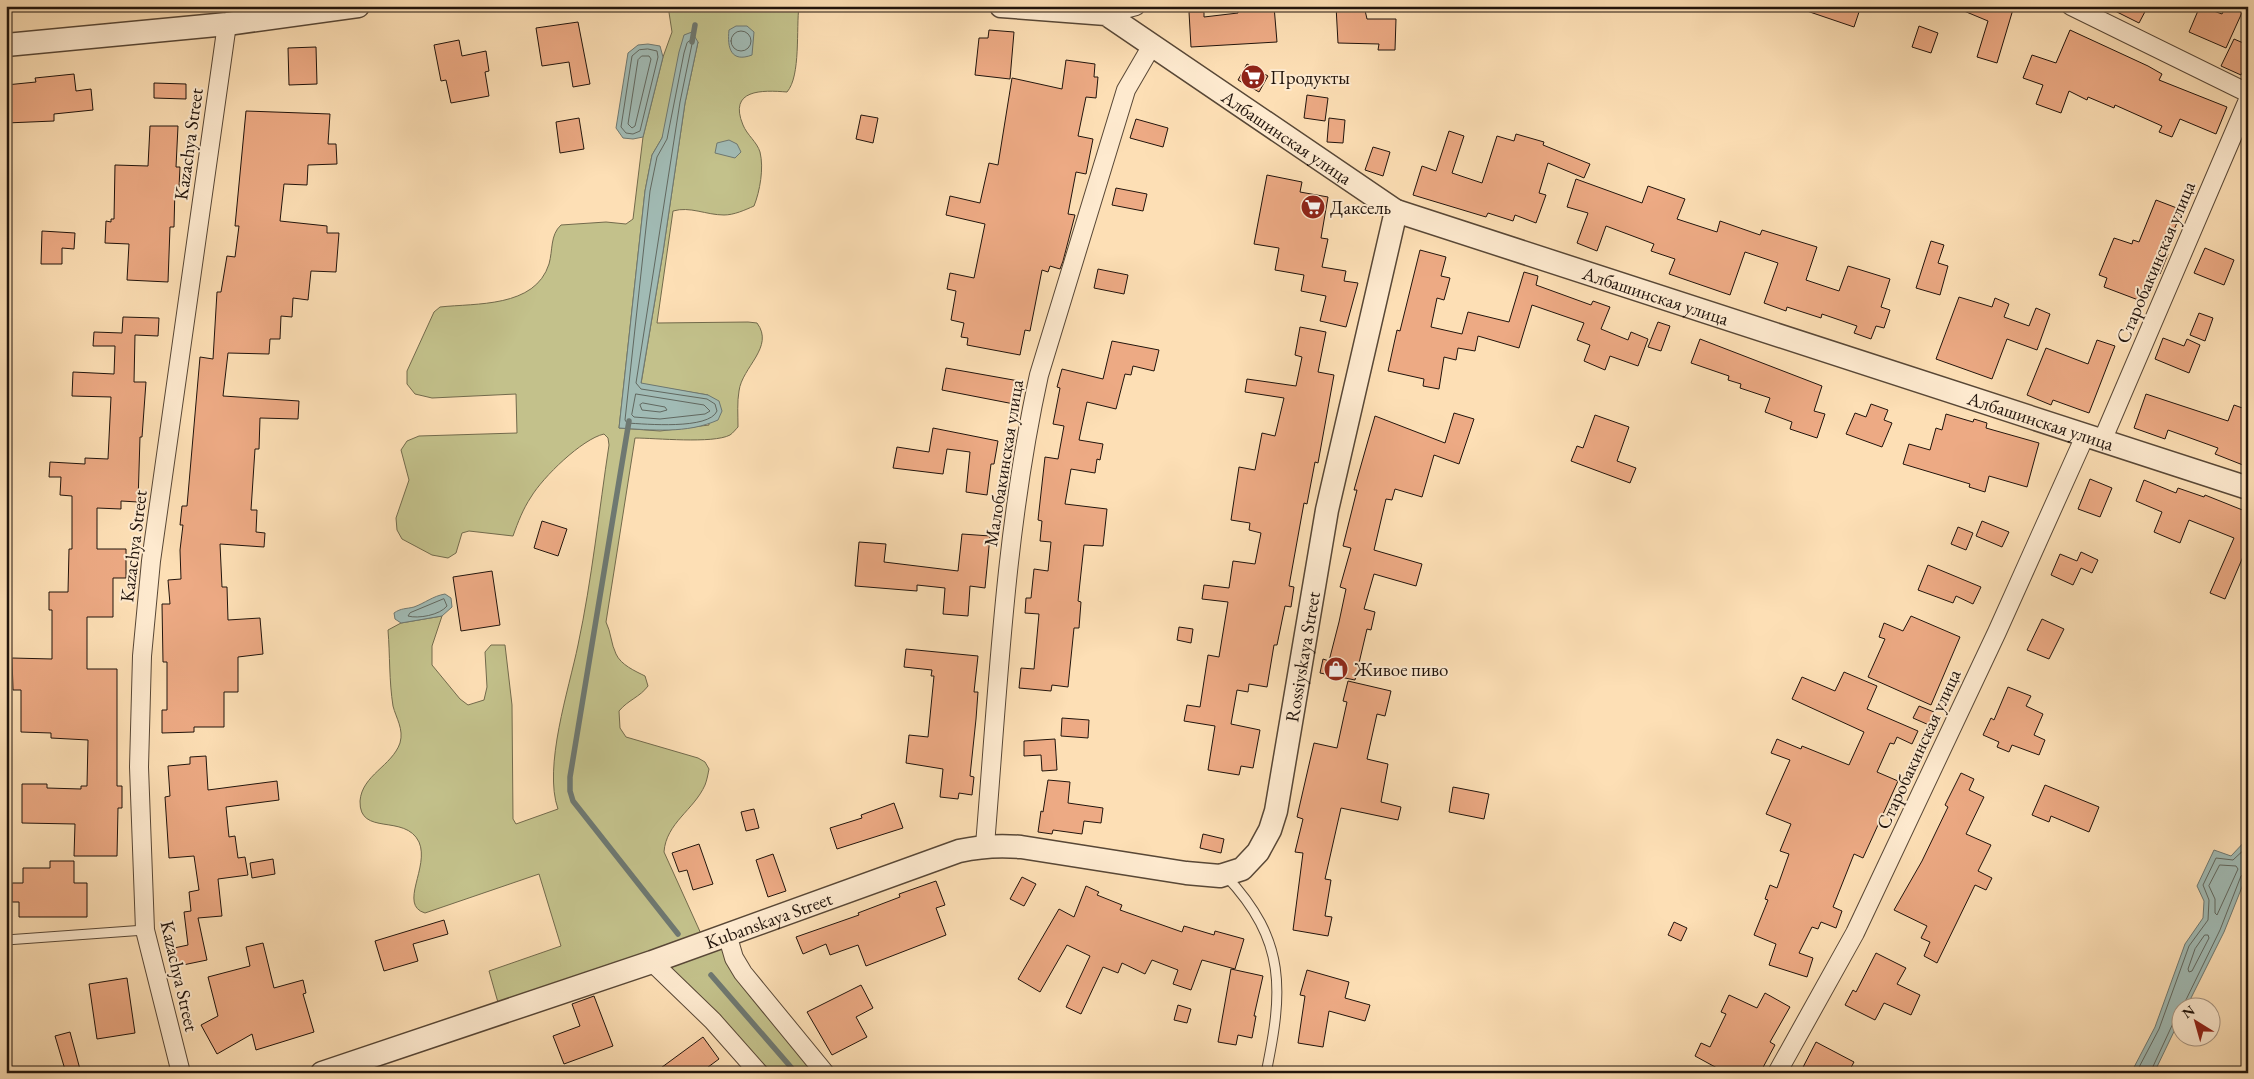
<svg xmlns="http://www.w3.org/2000/svg" width="2254" height="1079" font-family="'EB Garamond',serif">
	<rect width="100%" height="100%" fill="#fddfb5"/>
	<filter id="stains"><feTurbulence type="fractalNoise" baseFrequency=".004" numOctaves="4"/><feColorMatrix values="0 0 0 0 .2 0 0 0 0 .09 0 0 0 0 .02 0 0 0 .5 -.17"/></filter>
	<radialGradient id="worn" r=".72"><stop offset=".6" stop-color="#630" stop-opacity="0"/><stop offset="1" stop-color="#630" stop-opacity=".3"/></radialGradient>
	<!-- green -->
	<path fill="#c3c18b" stroke="#726a4c" fill-rule="evenodd" d="M668,6H799C796,28 801,76 787,92C762,90 728,89 743,125C747,135 757,142 760,152C764,168 760,191 754,206C745,210 734,215 724,215C706,215 690,206 673,211L657,323L748,322L757,323C775,347 742,367 739,391C737,402 738,415 738,427C736,429 733,433 730,435C713,444 655,438 635,438L606,622C611,632 611,644 616,654C621,665 635,671 645,676L648,686C640,697 628,700 619,711L620,728L626,737L698,758L705,762L709,769C708,774 707,780 705,785C694,810 666,823 664,852L702,936L499,1006L489,971L561,946L539,874L425,913C398,905 430,867 419,842C405,813 359,837 360,801C362,775 392,766 400,743C404,729 396,718 393,706C389,681 390,655 388,630L401,623L442,616L432,646V665L460,699L468,705L484,700L487,687L485,652L491,645H505L512,705L513,819L516,824L558,809C543,767 569,689 578,645C592,579 599,511 609,445L608,438L604,434C582,439 543,477 531,497C523,509 518,522 513,536L469,531L462,533L456,553L448,558L432,555L402,539L397,530L396,518L409,480L401,450L407,441L419,436L517,433L516,394L432,398L415,394L407,384V371L434,312L440,307C476,303 535,308 549,264C553,250 550,235 561,225L606,222L626,224L633,219L643,137L663,57L672,32ZM698,42L685,103L663,252L641,384L708,395L709,425L660,431L619,428L645,191L652,155L662,138Z
		M722,947L817,1073H766L669,971V965Z"/>
	<!-- water -->
	<path fill="#a1bbb5" stroke="#6e7871" d="M736,26H747L754,32L752,55C731,63 727,48 729,30Z
		M692,32L698,42L685,103L663,252L641,383L708,395L719,401L722,411L718,420C687,434 651,430 619,428L645,191L652,155L662,138L679,52L684,35Z
		M648,44L660,46L663,57L643,137L633,139L623,138L616,128L628,53L638,45Z
		M729,140L737,144L741,152L735,158L715,153L717,143Z
		M445,594L451,598L452,607L442,616L401,623L395,619L394,613C401,608 406,609 414,607C425,603 433,596 445,594Z
		M2248,838V872L2224,932L2187,1006H2182L2181,1017L2154,1073H2131L2155,1027L2185,944L2203,918L2204,901L2197,886L2214,850L2231,856Z"/>
	<g fill="none" stroke-linecap="round" stroke-linejoin="round">
		<!-- shore -->
		<path stroke="#616860" stroke-width="1" d="M731 41a10 10 0 1 1 20 0a10 10 0 1 1-20 0Z
			M690,41L692,44L680,102L636,383L641,389L707,399L715,404L717,411C709,430 645,424 627,423L625,420L650,191L657,157L667,139L684,53L687,43Z
			M648,49L657,51L658,57L640,131L633,134L626,133L621,127L632,56L639,50Z
			M642,56H649L651,59L635,126L632,128L628,124L638,60Z
			M636,394L704,405L710,411L705,414L660,419L634,417L632,415Z
			M643,403L665,407L667,410L660,412L642,410L640,405Z
			M444,599L447,606C440,615 418,619 408,616L410,613Z
			M2220,865L2236,866L2238,869L2217,915L2215,913V899L2209,886Z
			M2205,935H2208L2209,938L2192,971L2189,972L2188,969L2195,949Z
			M2183,1006L2220,930L2241,876L2248,872
			M2136,1073L2159,1029L2189,946L2208,920L2209,900L2203,885L2216,858L2233,860L2248,846
			M2150,1073L2175,1019L2182,1016"/>
		<!-- stream -->
		<path stroke="#6e7871" stroke-width="5.5" d="M692,42L695,25
			M629,421L570,777V791L573,801L678,934
			M711,975L796,1073"/>
	</g>
	<!-- building -->
	<path fill="#edaa84" stroke="#21140c" d="M1238,6H1274L1277,42L1191,47L1189,12H1204V17L1238,13Z
		M1336,6H1364L1367,19H1396L1395,50H1378L1379,44L1338,43Z
		M1802,6H1852L1860,9L1854,27L1801,9Z
		M1952,6H2014L1997,63L1977,57L1988,21Z
		M2105,6H2148L2139,23Z
		M2200,6L2222,14L2226,6H2245L2226,48L2189,32Z
		M578,22L590,84L573,87L569,62L542,66L536,28Z
		M1919,26L1938,33L1931,53L1912,47Z
		M989,30L1014,32L1010,79L975,75L979,38H988Z
		M2070,30L2148,66L2162,74L2159,80L2227,107L2216,134L2180,119L2172,137L2159,132L2162,126L2115,105L2114,108L2088,97L2087,100L2069,91L2061,113L2036,104L2043,85L2023,78L2032,55L2056,63Z
		M2234,39L2248,45V61L2241,75L2221,66Z
		M459,40L462,56L486,51L489,71L485,72L489,96L451,103L446,80L441,81L434,45Z
		M316,47L317,84L289,85L288,48Z
		M1066,60L1095,64L1094,77H1098L1096,98L1086,97L1078,136L1093,139L1086,174L1076,172L1068,214L1075,215L1063,261L1060,269L1050,266L1048,272L1042,270L1030,331L1025,330L1020,355L967,345L968,338L961,337L964,323L951,320L956,291L947,289L950,273L974,278L985,224L946,215L950,196L980,203L989,163L998,165L1012,78L1062,89Z
		M1247,64L1268,76L1259,92L1238,80Z
		M74,74L76,91L91,89L93,110L54,114V121L6,123V85L36,82L35,78Z
		M154,83L186,84V99L154,98Z
		M1307,95L1328,98L1325,121L1304,118Z
		M246,111L330,114L328,144H336L337,164L308,165L307,185L284,184L280,221L327,226V233H339L336,272L311,271L308,300L293,298L292,317L281,316L280,339H270L269,354L228,353L223,396L299,401L298,419L260,418L259,449H255L251,510H257L256,532L265,533L264,547L220,544L222,587H227L228,620L260,618L263,654L238,657V692H224V727H194V732L162,733V710H167V662H163L162,604H170L168,580L181,579L180,550L183,525H180L182,506H187L200,357L213,359L217,292H221L227,256L235,257L239,226H235Z
		M861,115L878,118L873,143L856,139Z
		M579,118L584,149L560,153L556,122Z
		M1329,118L1345,120L1343,143L1327,142Z
		M1136,119L1168,128L1163,147L1130,138Z
		M150,126H178L176,167H180L179,187H175L174,227H170L168,282L127,280L129,244L105,243L106,221L111,222V219H114L115,165L148,166Z
		M1449,131L1464,136L1452,173L1482,183L1497,136L1514,141L1516,134L1544,142L1543,145L1590,164L1584,178L1548,163L1539,193L1546,195L1536,223L1515,215L1513,221L1488,213L1486,217L1413,195L1422,166L1436,171Z
		M1373,147L1390,152L1383,176L1365,170Z
		M1267,175L1302,182L1300,192L1328,197L1321,238L1328,239L1322,267L1346,271L1344,281L1358,283L1346,327L1320,321L1326,296L1301,291L1304,275L1275,270L1279,248L1254,244Z
		M1576,179L1642,203L1648,186L1685,199L1677,219L1717,232L1720,221L1760,235L1762,230L1817,247L1806,280L1839,291L1848,266L1890,279L1881,307L1890,310L1884,328L1876,326L1871,339L1854,333L1857,326L1822,314L1821,318L1787,307L1786,311L1764,303L1778,263L1745,252L1730,295L1669,274L1675,259L1651,251L1654,244L1606,226L1597,251L1577,243L1588,213L1567,207Z
		M1116,188L1147,194L1143,211L1112,205Z
		M2156,200L2182,210L2165,253L2168,254L2160,274L2153,271L2141,301L2104,287L2107,278L2099,275L2114,238L2132,244L2133,240L2139,242Z
		M42,231L75,233L74,249L62,248V264H41Z
		M1931,241L1944,245L1938,263L1948,266L1940,295L1916,288Z
		M2205,248L2234,260L2224,285L2194,273Z
		M1420,250L1446,257L1441,276L1450,278L1444,300L1437,298L1431,327L1462,334L1468,312L1509,322L1524,272L1538,276L1536,285L1591,305L1593,301L1610,307L1601,329L1628,340L1631,332L1648,339L1638,366L1610,356L1605,370L1584,361L1590,345L1577,340L1584,323L1532,305L1519,348L1478,336L1475,351L1458,348L1456,360L1444,357L1439,389L1423,386L1424,379L1388,371L1397,330L1400,331Z
		M1098,269L1128,275L1124,294L1094,288Z
		M1959,297L1992,307L1995,298L2009,304L2004,317L2029,326L2036,308L2050,314L2037,350L2007,339L1992,379L1936,359Z
		M2199,313L2213,318L2205,341L2190,335Z
		M123,317L159,318L158,336L135,335L134,382H146L142,437H140L138,502L121,501V509L97,508V549H126V578H113V617H87V669H117V786H122V808H118L117,856H74L75,824L22,823V784H47V788L81,789V786H87L88,740L51,738V733L21,732V690H13L12,658L52,659V610H49V592H68L69,549H72V496L60,495L61,477H49L50,462L85,464V458L108,459L111,397L72,396L73,372L114,374L115,346H93L94,332L122,333Z
		M1658,322L1670,326L1661,351L1648,347Z
		M1300,327L1326,332L1318,372L1334,375L1318,463L1315,462L1307,504L1304,503L1289,586L1294,587L1291,607L1285,606L1277,645H1274L1267,687L1249,684L1248,692L1237,690L1231,724L1260,730L1253,768L1241,766L1239,775L1208,770L1215,726L1184,721L1187,705L1200,707L1208,655L1219,657L1228,602L1202,599L1204,585L1229,588L1233,561L1255,564L1261,533L1249,530L1250,523L1231,520L1239,467L1255,470L1262,433L1275,436L1284,398L1245,392L1247,379L1296,386L1302,357L1295,355Z
		M2163,338L2184,346L2187,339L2200,345L2189,373L2155,359Z
		M1700,339L1822,386L1814,411L1825,414L1817,438L1790,429L1792,422L1765,412L1770,398L1740,388L1741,384L1728,380L1729,376L1691,363Z
		M2097,340L2115,346L2089,413L2053,400L2051,405L2027,395L2046,348L2088,364Z
		M1112,341L1159,350L1154,371L1133,366L1131,375L1125,374L1116,409L1087,402L1079,440L1103,444L1100,460L1097,459L1095,473L1071,469L1065,504L1107,509L1103,546L1084,545L1078,601L1081,602L1079,628H1074L1068,687L1052,685L1051,691L1019,688L1021,668L1034,669L1039,614L1025,613L1026,598H1031L1034,569L1048,571L1051,542L1040,541L1042,521L1038,520L1045,457L1058,459L1064,426L1053,424L1060,388L1057,387L1062,369L1103,379Z
		M946,368L1019,381L1014,404L942,390Z
		M2146,394L2228,421L2234,405L2248,410V467L2215,454L2218,448L2168,430L2165,439L2134,428Z
		M1871,404L1888,410L1884,420L1892,423L1882,447L1846,434L1855,413L1866,417Z
		M1454,413L1474,419L1459,464L1434,455L1422,497L1395,489L1392,500L1386,499L1374,550L1422,564L1416,586L1374,574L1364,609L1375,612L1371,630L1367,629L1355,680L1320,673L1323,659L1329,661L1339,622L1346,589L1340,587L1351,548L1343,546L1357,490H1354L1375,416L1445,443Z
		M1946,414L1973,422L1974,419L1987,423L1986,428L2039,443L2027,487L1989,476L1985,492L1969,487L1970,484L1903,464L1909,444L1930,450L1936,428L1942,430Z
		M1595,415L1629,427L1617,461L1636,468L1630,483L1571,461L1577,446L1583,448Z
		M933,428L998,441L994,464H991L987,495L966,492L970,452L947,449L943,474L893,468L897,447L929,452Z
		M2090,479L2112,488L2100,517L2078,509Z
		M2144,480L2176,493L2178,488L2204,497L2205,495L2245,511L2248,505V545L2225,599L2210,593L2234,538L2189,520L2180,543L2154,532L2162,512L2136,501Z
		M542,521L567,529L558,556L534,548Z
		M1982,521L2009,532L2002,547L1976,536Z
		M1958,527L1973,533L1966,550L1951,544Z
		M962,534L990,536L985,588L970,586L968,616L943,614L945,588L917,585V591L855,586L859,542L886,544L884,562L958,571Z
		M2081,552L2098,560L2092,573L2081,568L2073,585L2051,575L2060,554L2077,561Z
		M1928,565L1981,587L1973,604L1956,596L1953,603L1918,590Z
		M492,571L500,625L461,631L453,577Z
		M1911,616L1960,637L1931,705L1868,677L1885,639L1879,637L1884,623L1903,631Z
		M2042,619L2064,629L2049,659L2027,650Z
		M1179,627L1193,629L1191,643L1177,640Z
		M906,649L978,656L974,692H978L976,719L970,776L974,777L972,795L959,793L958,799L940,797L943,769L906,763L909,735L928,737L934,676H931L932,670L904,667Z
		M1844,672L1877,686L1867,709L1918,731L1912,744L1897,737L1894,744L1890,743L1877,772L1898,781L1863,858L1854,854L1833,907L1842,911L1836,928L1821,922L1818,929L1812,927L1799,953L1813,958L1807,977L1769,965L1776,944L1754,935L1768,900L1765,899L1770,885L1777,888L1789,854L1780,851L1791,824L1766,814L1790,760L1771,753L1777,739L1801,749L1802,746L1849,765L1864,732L1792,699L1802,677L1835,691Z
		M1348,681L1391,691L1385,716L1377,714L1367,759L1388,764L1381,802L1401,807L1398,820L1341,808L1325,879L1331,880L1325,916L1332,917L1328,936L1293,930L1303,853L1295,852L1303,819L1297,817L1314,743L1337,748L1347,702L1343,701Z
		M2008,687L2031,696L2026,706L2043,714L2034,735L2045,740L2039,755L2012,745L2009,752L1997,747L1999,742L1983,735L1991,718L1994,720Z
		M1919,706L1934,712L1929,725L1913,718Z
		M1062,718L1089,720L1088,738L1061,736Z
		M1055,739L1057,770L1042,771L1041,755L1024,756V741Z
		M206,756L208,790L277,781L279,800L226,807L229,837L235,836L238,858L245,857L248,875L218,879L222,916L198,918L207,960L178,966L174,948L188,945L184,912L191,911L189,892L199,890L194,856L169,858L165,797L170,796L168,766L190,764V757Z
		M1961,773L1974,779L1969,790L1984,797L1966,834L1991,845L1978,871L1992,878L1986,890L1975,885L1937,963L1924,956L1930,942L1921,938L1927,926L1894,910L1922,861L1948,807L1945,805Z
		M1048,780L1070,782L1068,803L1103,808L1101,823L1084,821L1082,834L1053,830L1052,834L1038,832L1041,811L1043,812Z
		M2045,785L2099,807L2089,832L2051,816L2049,822L2032,815Z
		M1453,787L1489,794L1484,819L1449,812Z
		M894,803L903,828L837,849L830,828L862,818L861,815Z
		M754,809L759,828L746,831L741,812Z
		M1203,834L1224,839L1221,853L1200,848Z
		M699,844L713,884L693,890L687,870L679,872L672,853Z
		M773,854L786,891L768,897L756,860Z
		M273,859L275,874L252,878L250,863Z
		M50,861H74V883H87V917H19V902H12V883H23V868H50Z
		M1022,877L1036,884L1024,906L1010,899Z
		M936,881L945,905L936,908L946,935L866,966L858,945L830,955L826,944L803,954L796,937L859,915L858,913L900,897L899,894Z
		M1086,886L1099,892L1097,895L1122,905L1120,910L1182,932L1184,926L1214,935L1215,931L1244,939L1235,969L1202,960L1191,990L1173,984L1178,970L1152,960L1145,974L1122,963L1118,973L1103,967L1081,1014L1066,1007L1090,956L1067,945L1040,992L1018,979L1059,909L1074,917Z
		M444,920L448,934L413,944L418,961L384,971L375,941Z
		M1674,922L1687,928L1681,941L1668,935Z
		M263,943L274,988L303,980L306,993L303,994L314,1032L256,1050L252,1034L217,1054L201,1025L218,1016L208,977L250,966L246,947Z
		M1876,953L1906,968L1897,984L1920,995L1911,1015L1884,1003L1875,1020L1845,1005L1853,990L1856,992Z
		M1231,969L1263,976L1254,1016H1256L1252,1038L1238,1035L1236,1045L1218,1042Z
		M1307,970L1349,982L1345,998L1370,1005L1365,1021L1329,1011L1323,1047L1298,1043L1305,996L1300,995Z
		M127,978L135,1033L97,1039L89,984Z
		M861,985L873,1008L856,1017L867,1037L832,1055L807,1012Z
		M1765,993L1790,1007L1770,1042L1775,1045L1760,1073H1714L1717,1068L1695,1056L1701,1043L1710,1047L1726,1014L1721,1012L1729,995L1757,1008Z
		M594,996L613,1046L564,1064L553,1036L580,1026L572,1004Z
		M1178,1005L1191,1009L1187,1023L1174,1020Z
		M70,1032L81,1073H66L55,1036Z
		M703,1037L719,1059L700,1073H654Z
		M1816,1042L1854,1062L1848,1073H1800Z"/>
	<g fill="none" stroke-linecap="round" stroke-linejoin="round">
		<defs>
			<path id="service" d="M1226,876C1287,941 1283,991 1266,1073
				M6,940L145,930"/>
			<path id="minor" d="M2071,6L2248,93
				M1106,14L1136,6
				M2102,441L2248,100
				M985,845C998,688 1005,529 1039,375L1126,90L1151,47
				M727,934L734,958L743,973L825,1073
				M652,962L713,1021L759,1073
				M181,1073L145,930L139,767L142,656L151,561L227,24
				M1777,1073L1855,933L1997,632L2085,436"/>
			<g id="tertiary">
				<path id="s1" d="M1001,6L1106,14L1396,211L2248,488"/>
				<path d="M6,45L227,24L358,6"/>
				<path id="s2" d="M322,1073L652,962L959,851C981,846 999,845 1021,847L1186,873L1220,876L1242,869L1258,852L1270,830L1276,811L1327,510L1396,211"/>
			</g>
		</defs>
		<!-- service casing -->
		<use href="#service" stroke="#584736" stroke-width="11"/>
		<!-- minor casing -->
		<use href="#minor" stroke="#584736" stroke-width="20"/>
		<!-- tertiary casing -->
		<use href="#tertiary" stroke="#584736" stroke-width="25"/>
		<!-- service -->
		<use href="#service" stroke="#feeacf" stroke-width="9"/>
		<!-- minor -->
		<use href="#minor" stroke="#feeacf" stroke-width="18"/>
		<!-- tertiary -->
		<use href="#tertiary" stroke="#feeacf" stroke-width="22"/>
	</g>
	<!-- icons -->
	<defs>
		<symbol id="supermarket-disc" viewBox="-11 -11 22 22"><circle r="9.5" fill="#8f2418" stroke="#feeacf"/><path d="M-6-5.5h2.5l.6 2H6L4.5 2H-2.5L-4.4-4H-6ZM-1.5 3.2a1.3 1.3 0 1 0 .1 0ZM3 3.2a1.3 1.3 0 1 0 .1 0Z" fill="#fff"/></symbol>
		<symbol id="shop-disc" viewBox="-11 -11 22 22"><circle r="9.5" fill="#8f2418" stroke="#feeacf"/><path d="M-5-2.5h2.3a2.7 3.5 0 0 1 5.4 0H5L5.5 6h-11ZM-1.5-2.5h3a1.5 2.3 0 0 0-3 0Z" fill="#fff"/></symbol>
	</defs>
	<g fill-rule="evenodd">
		<use href="#supermarket-disc" x="1239" y="63" width="28" height="28"/>
		<use href="#supermarket-disc" x="1299" y="193" width="28" height="28"/>
		<use href="#shop-disc" x="1322" y="655" width="28" height="28"/>
	</g>
	<g text-anchor="middle" stroke-width="4" stroke-linejoin="round" paint-order="stroke">
		<!-- poi labels -->
		<g font-size="19" fill="#21140c" stroke="#feeacf" text-anchor="start">
			<text x="1270" y="84">Продукты</text>
			<text x="1330" y="214">Даксель</text>
			<text x="1354" y="676">Живое пиво</text>
		</g>
		<!-- street labels -->
		<g font-size="19" fill="#21140c" stroke="#feeacf">
			<text dy="7" stroke="none"><textPath href="#s1" startOffset="324">Албашинская улица</textPath></text>
			<text transform="translate(188 144) rotate(-82)" y="7">Kazachya Street</text>
			<text transform="translate(2155 262) rotate(-67)" y="7">Старобакинская улица</text>
			<text dy="7" stroke="none"><textPath href="#s1" startOffset="729">Албашинская улица</textPath></text>
			<text dy="7" stroke="none"><textPath href="#s1" startOffset="1134">Албашинская улица</textPath></text>
			<text transform="translate(1003 463) rotate(-81)" y="7">Малобакинская улица</text>
			<text transform="translate(133 546) rotate(-83)" y="7">Kazachya Street</text>
			<text dy="7" stroke="none"><textPath href="#s2" startOffset="1186">Rossiyskaya Street</textPath></text>
			<text transform="translate(1918 749) rotate(-65)" y="7">Старобакинская улица</text>
			<text dy="7" stroke="none"><textPath href="#s2" startOffset="472">Kubanskaya Street</textPath></text>
			<text transform="translate(180 976) rotate(77)" y="7">Kazachya Street</text>
		</g>
	</g>
	<!-- margin -->
	<rect width="2254" height="1079" fill="none" stroke="#fddfb5" stroke-width="25"/>
	<rect x="8" y="8" width="2239" height="1064" fill="none" stroke="#21140c" stroke-width="2.5"/>
	<rect x="12" y="12" width="2229" height="1054" fill="none" stroke="#21140c"/>
	<!-- north arrow -->
	<g transform="translate(2196 1022) rotate(323)"><circle r="24" fill="#feeacf" stroke="#a69481"/>
	<path d="M0-4L9 19L0 12L-9 19Z" fill="#8f2418"/>
	<text y="-8" font-size="14" font-weight="bold" text-anchor="middle" fill="#21140c">N</text>
	</g>
	<rect width="100%" height="100%" filter="url(#stains)"/>
	<rect width="100%" height="100%" fill="url(#worn)"/>
</svg>
